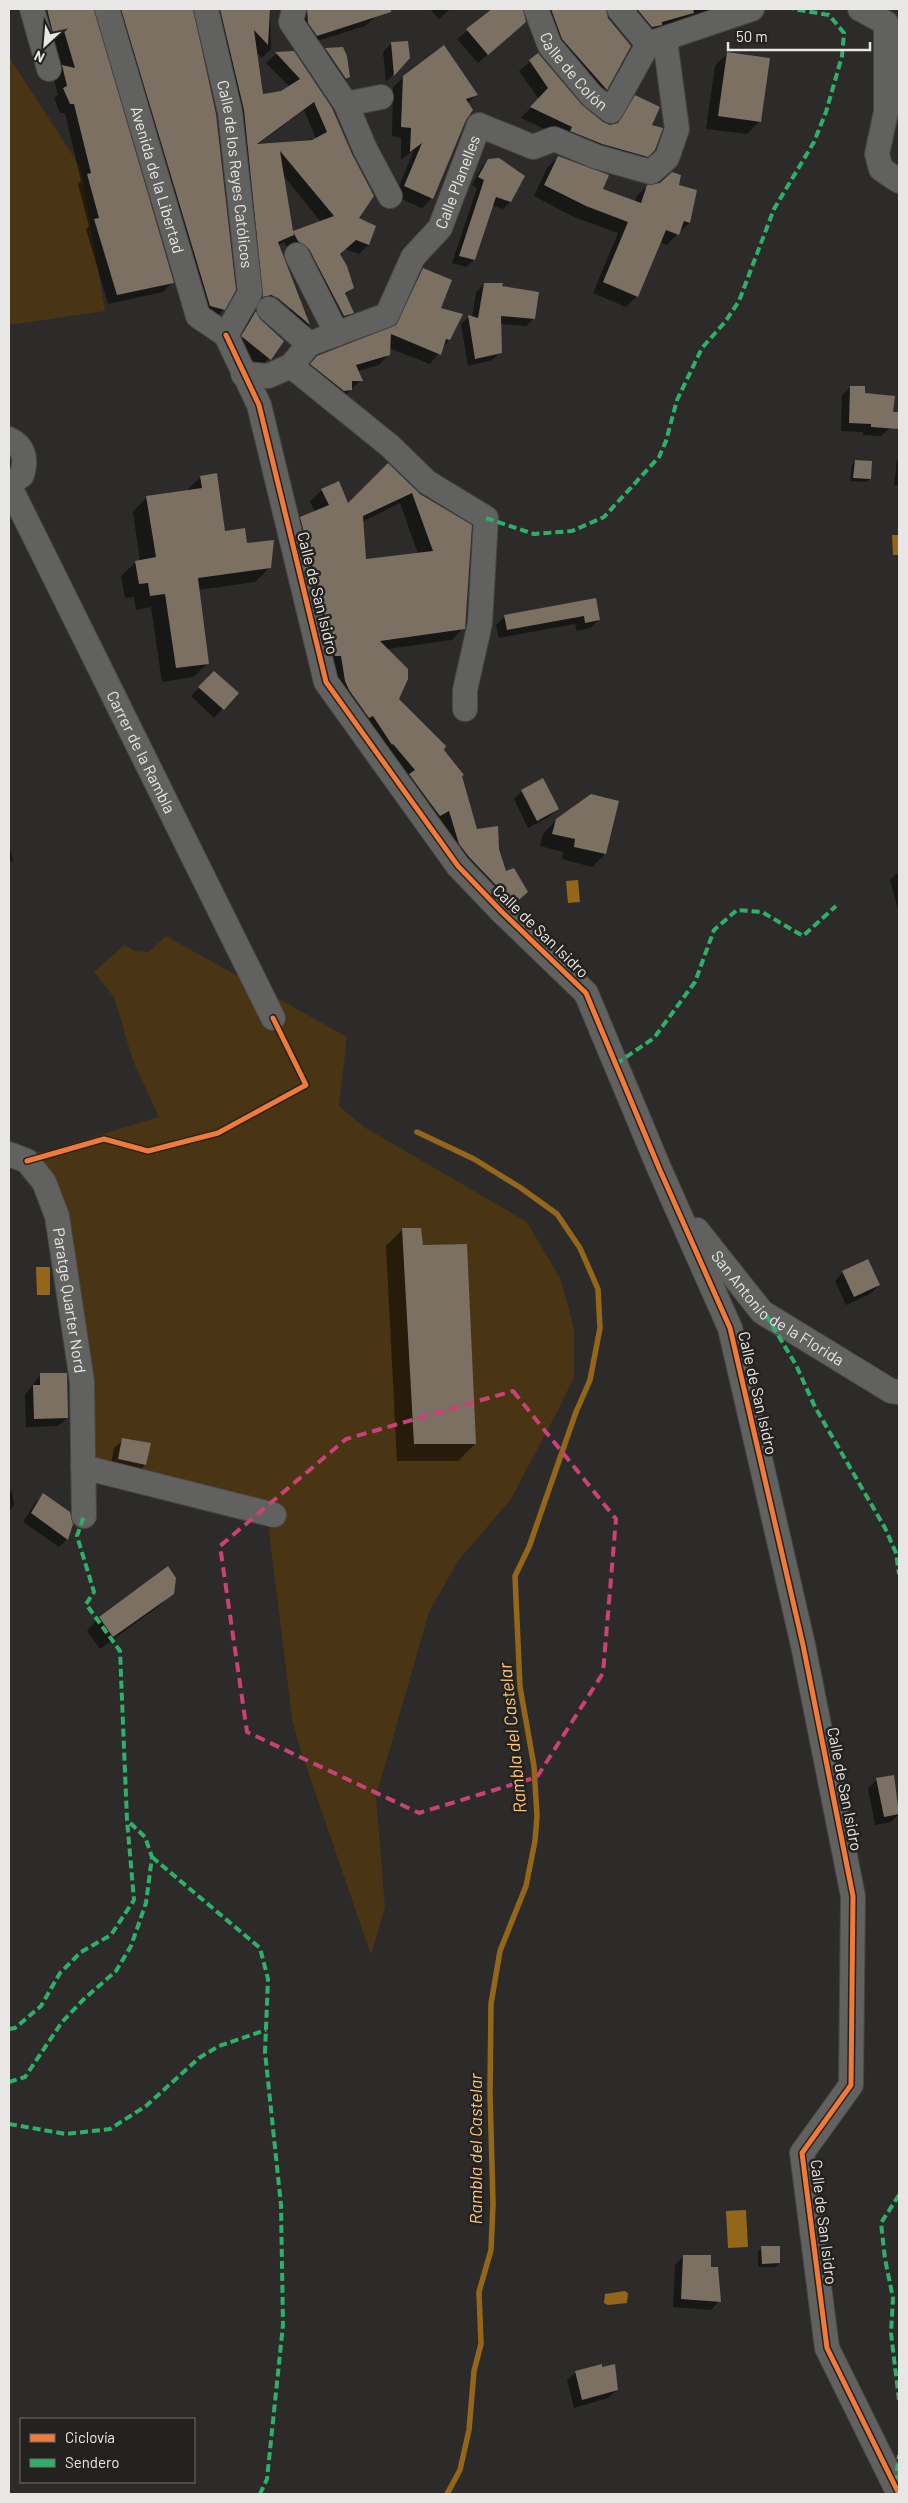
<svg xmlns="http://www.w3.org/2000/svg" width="908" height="2503" font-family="Barlow,sans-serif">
	<rect width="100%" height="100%" fill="#2c2b2a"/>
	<!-- green -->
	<path fill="#493414" d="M9,57L81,168L105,311L9,325Z
		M166,936L347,1037L339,1106L364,1127L527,1222L561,1280L574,1329V1377L558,1410L511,1499L458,1561L429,1612L376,1797L385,1907L371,1955L299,1745L292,1718L266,1508L94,1464L70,1256L18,1152H44L159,1117L133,1061L114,997L94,972L124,945L135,951L149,952Z"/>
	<!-- water -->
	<path fill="#94661a" d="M892,535H899V555H893Z
		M578,880L580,902L568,903L566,881Z
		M36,1267H50V1295H37Z
		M746,2210L748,2247L728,2248L726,2211Z
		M625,2291L628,2293L627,2303L608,2305L604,2303L605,2294Z"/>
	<!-- shadow -->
	<path fill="#0007" fill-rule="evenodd" d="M44,9H93V13L172,282L163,292L108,304L86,229L89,226L78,184L81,181L65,113H60L54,98L58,95L53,75L62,66L55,40L44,42Z
		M107,9H192L224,309L214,319L200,316Z
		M206,9H270L271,49L262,58L256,52L262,95L282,92L290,87L266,63L276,54L293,52L331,109L357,219L374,227L368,245L359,254L345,249L339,255L352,288L345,296L352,312L343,322L284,242L278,246L309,325L300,334L261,304L253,306ZM304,110L316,139L257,145ZM283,175L321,222L292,233ZM274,293L290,307V310L272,295Z
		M296,9H374L375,17L365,26L307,44Z
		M430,9H450L439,19Z
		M494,9H522L525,22L478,63L457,39Z
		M535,9H605L604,12L630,46L606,89L597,99Z
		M617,9H718L651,34Z
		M392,43L409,57L386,82L383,52Z
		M342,48L349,77L342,84L319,56L326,49Z
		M728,53L760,121L747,134L706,129L715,66Z
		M538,55L581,106L609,126L616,125L625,107L636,97L651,126L654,149L643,160L562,137L521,118L539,99L519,71Z
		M404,77L476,95L467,104L465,120L432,198L422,208L395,196L414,150L401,160V138L392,136L393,87Z
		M558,157L601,190L635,202L636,197L647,186L695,191L689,223L667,245L659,242L637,296L626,307L593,293L618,233L574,217L534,196L547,168Z
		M488,160L510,202L503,209L492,205L474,260L466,267L452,263L477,188L472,185L481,168Z
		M424,269L449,340L430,364L389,348V354L379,365L358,371L361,380L340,400L307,367L318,357L390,329L414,279Z
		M484,284L501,287L534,318L526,326L500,324V353L492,360L468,366L461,324L469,317L472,318L476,292Z
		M255,313L259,320L283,341L261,367L234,345L248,321Z
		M851,387L863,395L890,428L881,436L863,435V432L841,431L842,395Z
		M899,457V485H894L897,460Z
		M855,461L870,479L866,482L850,481L852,465Z
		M388,465L419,495L463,628L452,640L387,649L398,699L442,750L461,776L476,830L498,849L515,903L502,915L338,702L289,529L301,518L315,512L310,501L322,490L347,505ZM400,503L418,554L364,560L362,522Z
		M201,477L224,533L245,545L270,567L255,582L198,590L208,663L193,677L162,682L151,607L136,610L134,597L125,598L121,576L136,562L140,561L133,512L147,497L186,491Z
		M595,600L599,620L590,628L577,631L575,624L499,638L496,625L505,616Z
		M214,673L238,693L214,718L191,696Z
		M522,791L557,809L549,817L528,828L514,799Z
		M556,820L605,854L592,867L562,859L563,852L540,846L543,834Z
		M9,845L13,860L9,864Z
		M899,871V910H898L890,880Z
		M403,1229L422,1246L475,1444L458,1461H397L386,1246Z
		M843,1272L879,1285L870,1294L846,1305L835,1281Z
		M41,1374L67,1418L58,1426L26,1427L25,1395Z
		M123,1440L145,1465L137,1473L110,1468L114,1448Z
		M9,1491H12L14,1505L9,1511Z
		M43,1495L67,1539L59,1547L23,1522L35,1503Z
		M168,1568L173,1593L159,1606L100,1649L87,1631L99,1618Z
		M893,1776L899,1814L891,1822L875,1825L868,1788L877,1780Z
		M762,2248L779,2263L775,2267H758V2252Z
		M684,2256L710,2268L719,2301L711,2310L673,2307L675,2265Z
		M576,2372L617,2390L608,2398L574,2408L567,2380Z"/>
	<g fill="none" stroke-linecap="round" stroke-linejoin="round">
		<!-- stream -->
		<path stroke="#94661a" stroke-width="5.5" d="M417,1132L474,1159L521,1188L557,1214L580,1248L598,1289L600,1328L590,1380L576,1412L529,1547L515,1576L520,1687L534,1766L537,1816L535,1841L526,1886L500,1951L491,2004L490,2093L493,2204L491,2250L479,2292L481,2344L474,2371L469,2430L460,2470L447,2494"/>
	</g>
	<!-- building -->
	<path fill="#7b7061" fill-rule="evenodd" d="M47,9H94L174,283L117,295L94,219L99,218L87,174L91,173L74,104H70L63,88L67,86L62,65L75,68L64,31L53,33Z
		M121,9H193L216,114L236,290L225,310L210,306Z
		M220,9H270L268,45L254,30L263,94L281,91L300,79L275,52L294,51L332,108L352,154L374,196L359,218L376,226L369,245L356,240L340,254L347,266L354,288L345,293L354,313L344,316L309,249L298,241L293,232L294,235L278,242L310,325L278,298L271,295L263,297L244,110ZM314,102L327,132L312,140L257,144ZM280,151L334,216L293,231Z
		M307,9H391V12L317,36L308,23Z
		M492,9H523L526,22L488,55L466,29Z
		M551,9H606L608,18L631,46L607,90L562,39Z
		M637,9H693L694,13L662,22V25L652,27Z
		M408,41L410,58L394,76L391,42Z
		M444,45L478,95L466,99L473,110L466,120L433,199L404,186L422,143L410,152L411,128L401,127L403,76Z
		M343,47L347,56L350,77L346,79L325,48Z
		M727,52L770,58L761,122L718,116Z
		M538,53L582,105L603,122L610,125L618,123L635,95L660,107L652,125L663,128L655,150L648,157L602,144L570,131L572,127L530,107L548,88L529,60Z
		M558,156L609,175L603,189L641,203L647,185L660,183L672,172L681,175L679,185L697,190L690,223L684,221L679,235L666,230L638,297L603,282L628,222L586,206L544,185Z
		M499,158L525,176L511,202L496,197L475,260L459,256L484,180L478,177L488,159Z
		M423,268L452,280L441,308L463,314L450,340L446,339L441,355L391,334L390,355L356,365L363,381H352V390L344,391L310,364L317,356L396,325Z
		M484,283H503L502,286L539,292L535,319L501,316L502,353L475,359L468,315L478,318Z
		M256,311L260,319L284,341L271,360L241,336Z
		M850,386H865V393L895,396L893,412H899V429L871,427V424L849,423Z
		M855,460L872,461L871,479L853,478Z
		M388,463L420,494L472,525L465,629L380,641L408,669V679L399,699L446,746L444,750L464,775L462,776L477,829L498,826L499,849L506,871L514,868L528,892L514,904L469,857L459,844L449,811L440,816L428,800L409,774L415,770L393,744L392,745L373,716L369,718L349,690L345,681L341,656H335L300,517L329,505L321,489L339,481L348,503ZM412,493L433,551L366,559L363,516Z
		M217,473L225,531L245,528L247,543L274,540L271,568L198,578L209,664L176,668L165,594L150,596L148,583L139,584L135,561L156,557L146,496L202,488L200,476Z
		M596,598L600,620L585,623L584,616L507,630L504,615Z
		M214,671L239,693L224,710L198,687Z
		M543,778L559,809L537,821L521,790Z
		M591,794L619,801L606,854L574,847L575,839L552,834L556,819Z
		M402,1228H421L423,1245L467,1244L476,1444H414Z
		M868,1259L880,1285L854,1297L842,1271Z
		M40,1373H67L68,1418L34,1419L33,1385H40Z
		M122,1438L151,1443L146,1465L118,1459Z
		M43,1493L70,1512L73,1524L68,1540L31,1513Z
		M168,1566L176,1578L174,1594L113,1637L99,1617Z
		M894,1775L899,1814L884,1817L876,1778Z
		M761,2246H780V2263L762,2264Z
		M683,2255H711V2267H718L721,2302L681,2299Z
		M602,2364V2367L615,2364L618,2390L582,2400L575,2371Z"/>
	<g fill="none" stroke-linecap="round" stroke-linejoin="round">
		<defs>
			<g id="minor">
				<path d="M32,9L49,69"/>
				<path id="s1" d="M107,9L198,316L226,335"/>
				<path id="s2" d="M206,9L230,112L250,293L226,335"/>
				<path d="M294,9L291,22L346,104L365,149L390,196"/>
				<path id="s3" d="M536,9L550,46L592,96L611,111L648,44"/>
				<path d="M619,9L648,44L752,9"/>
				<path d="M860,9L886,23V112L877,154L881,169L899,181"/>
				<path d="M346,104L381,97"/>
				<path d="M297,255L337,334"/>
				<path d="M269,309L309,344"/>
				<path d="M226,335L259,405L326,682L458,866L501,911L586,993L659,1168L730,1328L803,1645L853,1896L851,2085L802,2153L827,2348L899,2494"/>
				<path id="s4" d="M291,366L309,344L387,315L413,257L440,228L479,125L533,147L554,139L597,157L651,172L667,158L677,129L665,40"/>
				<path d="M243,374L268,376L291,366L390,446L427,482L486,518L480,623L465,690V709"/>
				<path d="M9,439C24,446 27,459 22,475L9,485"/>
				<path id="s5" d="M9,485L273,1018"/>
				<path id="s6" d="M9,1154L27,1161L44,1182L57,1216L82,1381L84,1516"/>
				<path id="s7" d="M697,1230L762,1312L891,1391L899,1392"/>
				<path d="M83,1467L274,1515"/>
			</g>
		</defs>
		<!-- minor casing -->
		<use href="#minor" stroke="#474645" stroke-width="26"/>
		<!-- minor -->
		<use href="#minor" stroke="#616160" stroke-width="24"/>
		<!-- quiet -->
		<path stroke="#2db169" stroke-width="4" stroke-dasharray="8 4" stroke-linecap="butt" d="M486,518L534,534L572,531L604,517L659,457L666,441L677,400L702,348L725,322L739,301L774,209L814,142L826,112L842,56L844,33L829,15L793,9
			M616,1064L654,1038L695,982L714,930L737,910L762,912L803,936L836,906
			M766,1315L796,1365L815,1407L885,1528L896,1553L899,1574
			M152,1857L260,1948L268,1979L265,2052L281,2205L283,2325L267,2479L260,2494
			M9,2029L15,2028L41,2006L60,1973L81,1952L111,1935L134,1900L127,1820L120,1651L86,1604L94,1592L77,1536L84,1516
			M9,2082L25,2077L62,2022L84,1999L116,1971L131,1946L146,1903L152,1857L145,1837L127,1820
			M9,2124L66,2134L110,2129L146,2106L199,2058L219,2046L266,2030
			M899,2195L881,2223L885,2259L893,2298L891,2333L899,2400
			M895,2483L899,2455"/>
		<defs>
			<path id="cycleway" d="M226,335L259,405L326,682L458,866L501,911L586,993L659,1168L730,1328L803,1645L853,1896L851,2085L802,2153L827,2348L899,2494
				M27,1161L104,1139L148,1151L218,1133L306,1085L273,1018"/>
		</defs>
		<!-- cycleway casing -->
		<use href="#cycleway" stroke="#24221f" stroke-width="8"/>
		<!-- cycleway -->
		<use href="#cycleway" stroke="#f17a3a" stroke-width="5"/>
	</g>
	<!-- marked area -->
	<path fill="none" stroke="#ca4177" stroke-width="4" stroke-dasharray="10 6" stroke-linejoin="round" d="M513,1391L616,1519L603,1673L537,1777L419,1813L247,1732L220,1546L346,1439Z"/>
	<g text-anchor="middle" stroke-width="5" stroke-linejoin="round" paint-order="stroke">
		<!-- street labels -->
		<g font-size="16" fill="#e8e7e5" stroke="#24221f">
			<text dy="6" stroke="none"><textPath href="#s3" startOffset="74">Calle de Colón</textPath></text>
			<text dy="6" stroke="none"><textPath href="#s2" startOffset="168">Calle de los Reyes Católicos</textPath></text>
			<text dy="6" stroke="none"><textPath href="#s1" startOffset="178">Avenida de la Libertad</textPath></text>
			<text dy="6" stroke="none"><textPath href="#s4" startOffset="264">Calle Planelles</textPath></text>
			<text transform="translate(318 593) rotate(76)" y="6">Calle de San Isidro</text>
			<text dy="6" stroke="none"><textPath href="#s5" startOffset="298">Carrer de la Rambla</textPath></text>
			<text transform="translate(541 931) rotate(44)" y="6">Calle de San Isidro</text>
			<text dy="6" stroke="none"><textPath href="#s6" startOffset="168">Paratge Quarter Nord</textPath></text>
			<text dy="6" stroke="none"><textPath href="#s7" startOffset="114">San Antonio de la Florida</textPath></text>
			<text transform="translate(758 1393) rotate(77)" y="6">Calle de San Isidro</text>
			<text transform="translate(845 1789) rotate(79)" y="6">Calle de San Isidro</text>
			<text transform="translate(824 2222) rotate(83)" y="6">Calle de San Isidro</text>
		</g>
		<!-- water labels -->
		<g font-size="18" font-style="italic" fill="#fec77a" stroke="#24221f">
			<text transform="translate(513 1738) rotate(-96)" y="6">Rambla del Castelar</text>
			<text transform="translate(476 2149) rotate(-90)" y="6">Rambla del Castelar</text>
		</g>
	</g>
	<!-- border -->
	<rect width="908" height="2503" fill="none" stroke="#e8e7e5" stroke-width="20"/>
	<!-- legend -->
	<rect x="20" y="2418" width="175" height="65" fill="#24221f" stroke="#72716e"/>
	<rect x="30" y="2434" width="25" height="8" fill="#f17a3a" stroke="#72716e"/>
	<text x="65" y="2443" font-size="15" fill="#e8e7e5">Ciclovía</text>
	<rect x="30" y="2459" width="25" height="8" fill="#2db169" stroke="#72716e"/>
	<text x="65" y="2468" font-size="15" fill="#e8e7e5">Sendero</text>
	<!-- north arrow -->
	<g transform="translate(45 45) rotate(206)" stroke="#24221f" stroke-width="4" paint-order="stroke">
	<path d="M0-4L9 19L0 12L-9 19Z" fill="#e8e7e5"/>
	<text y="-8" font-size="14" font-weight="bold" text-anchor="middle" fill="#e8e7e5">N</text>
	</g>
	<!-- scale -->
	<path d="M728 42v8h142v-8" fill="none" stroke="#e8e7e5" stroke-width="2.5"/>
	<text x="736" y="42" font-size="15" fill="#e8e7e5" stroke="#24221f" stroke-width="4" paint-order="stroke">50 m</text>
</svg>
